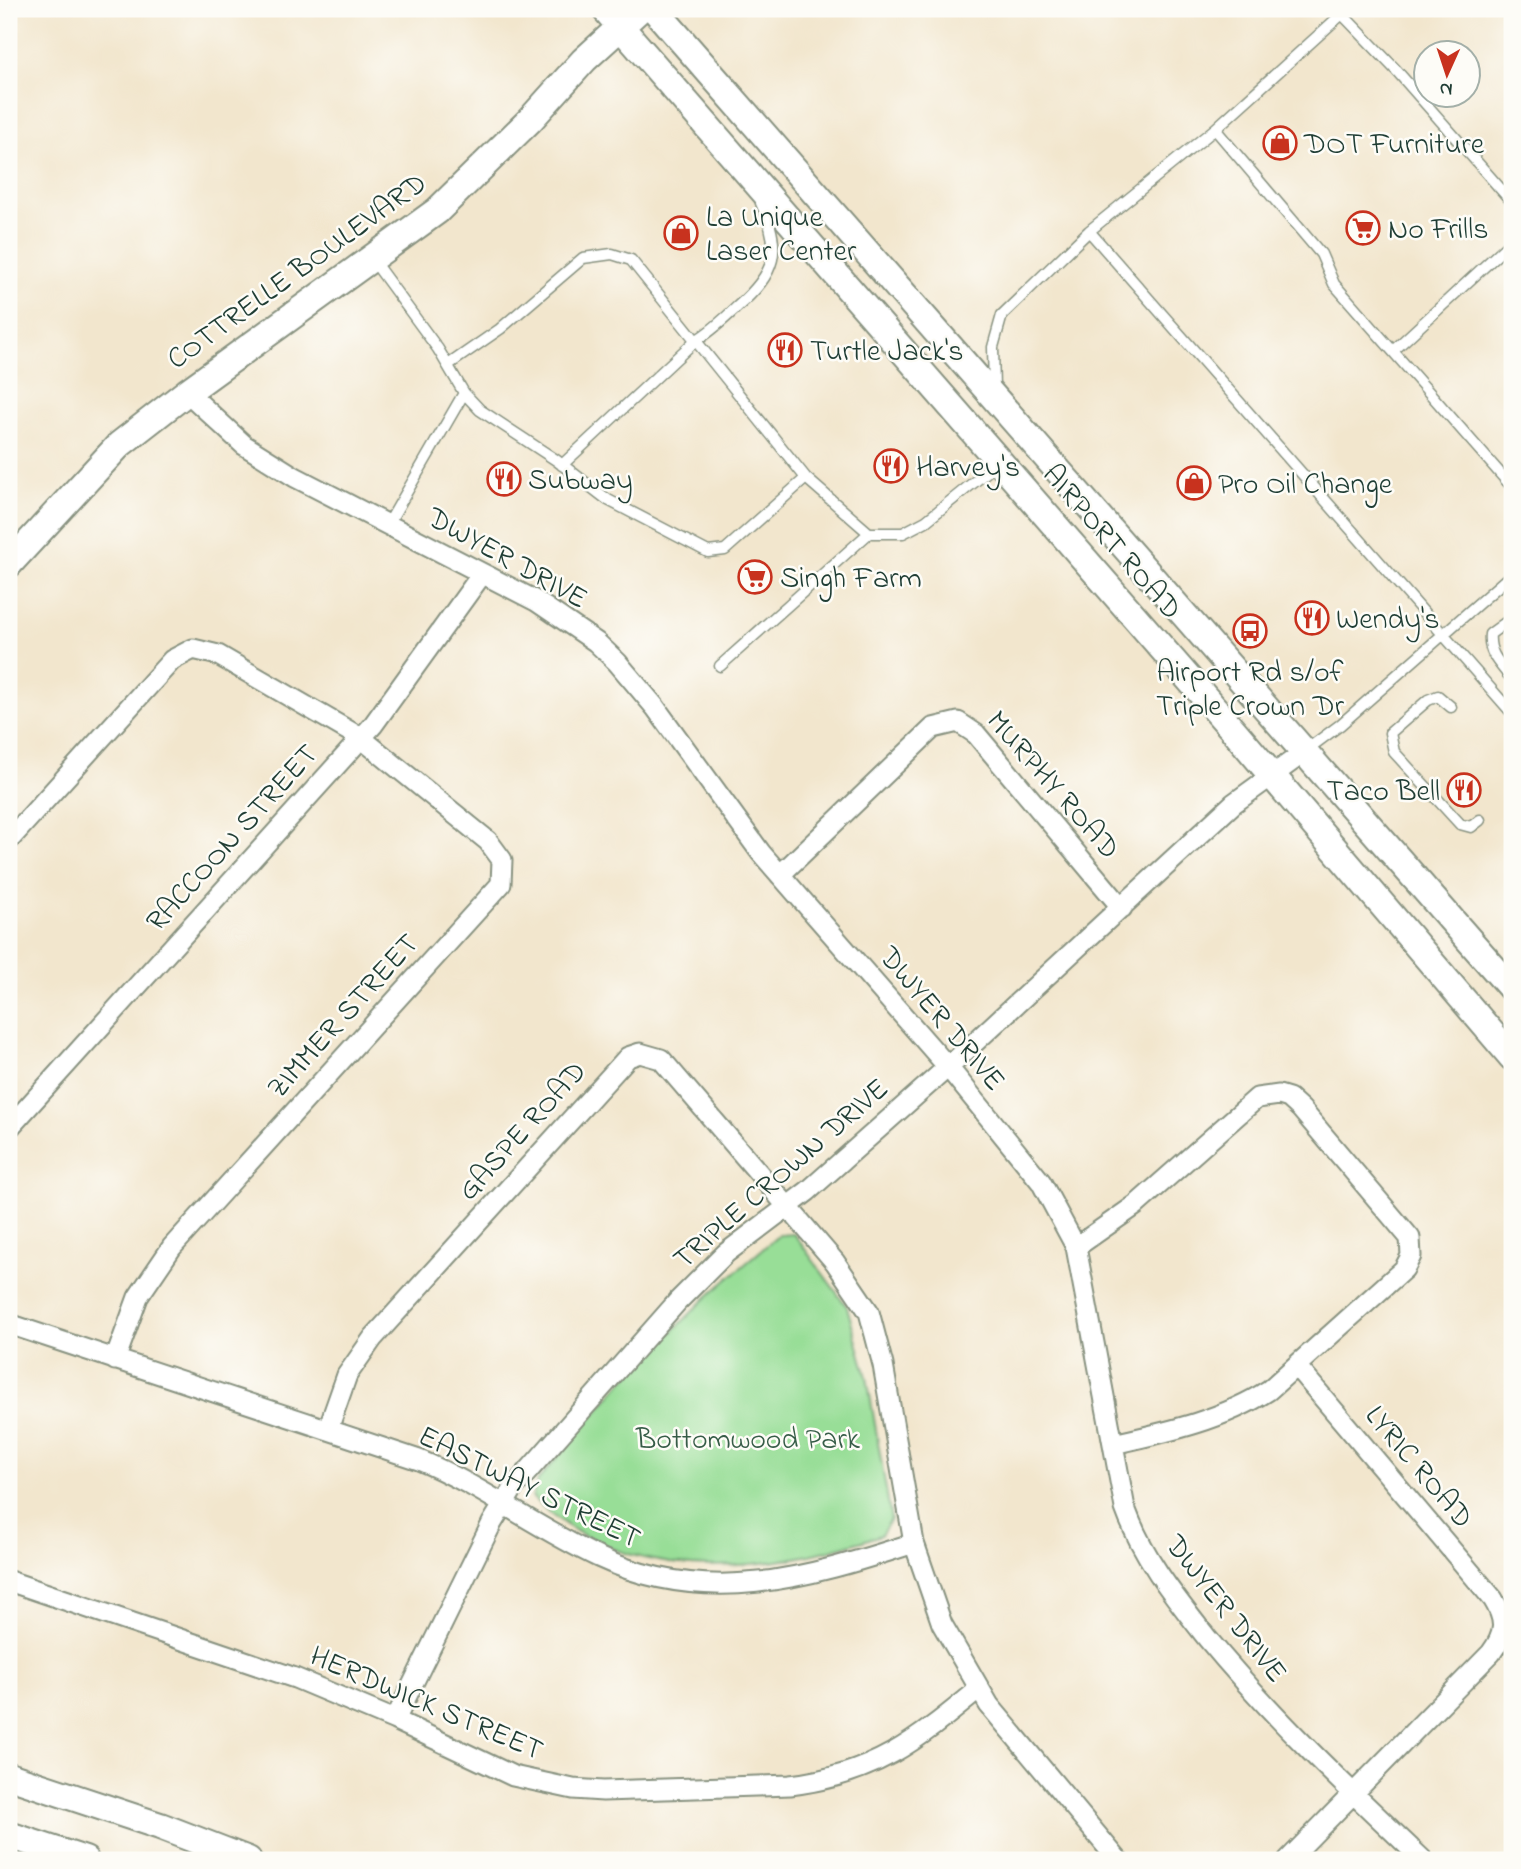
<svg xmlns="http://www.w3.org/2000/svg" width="1521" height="1869" font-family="'Indie Flower',sans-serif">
	<rect width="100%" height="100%" fill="#fdfcf7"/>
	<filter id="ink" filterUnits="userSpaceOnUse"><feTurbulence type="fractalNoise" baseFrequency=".0143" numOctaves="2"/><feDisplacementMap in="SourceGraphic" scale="14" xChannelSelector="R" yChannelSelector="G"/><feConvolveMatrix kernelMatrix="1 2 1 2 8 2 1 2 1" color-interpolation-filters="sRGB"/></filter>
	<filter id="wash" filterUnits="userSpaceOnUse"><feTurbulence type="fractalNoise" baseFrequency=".00686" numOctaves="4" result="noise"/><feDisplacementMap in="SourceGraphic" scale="28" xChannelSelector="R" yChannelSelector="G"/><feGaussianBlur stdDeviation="1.57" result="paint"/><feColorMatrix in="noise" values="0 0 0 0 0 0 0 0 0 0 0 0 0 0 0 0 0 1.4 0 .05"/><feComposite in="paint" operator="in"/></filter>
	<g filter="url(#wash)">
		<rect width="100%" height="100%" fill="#f2e6cd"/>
		<!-- green -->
		<path fill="#98de97" stroke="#5c8e66" stroke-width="2" d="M794,1234L847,1307L867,1377L891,1519L881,1535C766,1574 627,1590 532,1497L538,1480L621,1383L708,1296L779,1235Z"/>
	</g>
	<g filter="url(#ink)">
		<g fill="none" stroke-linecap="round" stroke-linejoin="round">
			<defs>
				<path id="lane" d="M1337,9L1342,14L1215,129L1089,231L1512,713
					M1342,14L1396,70L1512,202
					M1215,129L1321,254L1334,284L1512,487
					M372,259L438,349L464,393L480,410L556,460L608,500L708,552L725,550L806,478
					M1393,351L1512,241
					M448,365L500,329L583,258L612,254L631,260L806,478L869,533L720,666
					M994,389L993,347L1002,315L1089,231
					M562,465L695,341C711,332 724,319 737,307C776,273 783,250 761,203
					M387,526L464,393
					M869,533H903L926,521L999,462
					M1512,618L1490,634C1488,654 1500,664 1512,679
					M1451,707L1438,696L1428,700L1390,733L1394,752L1460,824L1471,827L1480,820
					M1305,751L1340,725L1512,574"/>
				<path id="street" d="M187,392L244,445L295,477L536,601L596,642L617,662L655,707L761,853L948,1067L1041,1182L1076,1247L1125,1508C1143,1558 1174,1596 1207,1638C1273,1718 1348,1789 1423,1860
					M9,840L172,660L193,649L218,655L361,738L488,841L502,860L501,884L172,1247L138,1297L115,1360
					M780,875L933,728L958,722L976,734L1122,908
					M9,1128L373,725L482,574
					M1076,1247L1136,1205L1257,1098L1279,1095L1289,1098L1301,1109L1410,1238L1411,1256L1404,1269L1269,1390C1223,1420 1167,1432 1113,1444
					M9,1324L419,1460C482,1486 536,1528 598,1557C707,1608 806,1578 914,1543
					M328,1429L347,1375L373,1338L628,1057L640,1053L661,1059L835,1262L869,1312L883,1365L914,1543L942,1624L989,1705L1118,1860
					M9,1581L295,1678L395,1720L513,1776L573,1789L603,1791L790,1785C874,1775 915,1742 978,1690
					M395,1720L492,1523L514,1487L678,1301L726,1253L808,1191L948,1067L1234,803L1303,753
					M1288,1860L1491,1653C1506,1633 1506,1620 1493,1599L1297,1367"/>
				<path id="secondary" d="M605,9L1235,732L1512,1057
					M654,9L1512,989
					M9,564L119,445L187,392L437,211L530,120L584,60L640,9
					M9,1776L160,1826L248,1860
					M9,1835L85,1860"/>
			</defs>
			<!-- lane casing -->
			<use href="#lane" stroke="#889280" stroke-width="13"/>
			<!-- street casing -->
			<use href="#street" stroke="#889280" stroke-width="23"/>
			<!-- secondary casing -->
			<use href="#secondary" stroke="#889280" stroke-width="30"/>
			<!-- lane -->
			<use href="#lane" stroke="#fff" stroke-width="10"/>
			<!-- street -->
			<use href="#street" stroke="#fff" stroke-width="19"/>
			<!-- secondary -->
			<use href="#secondary" stroke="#fff" stroke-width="26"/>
		</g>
	</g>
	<!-- icons -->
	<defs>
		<symbol id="shop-ring" viewBox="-11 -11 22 22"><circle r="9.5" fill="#fdfcf7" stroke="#c8321e" stroke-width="1.5"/><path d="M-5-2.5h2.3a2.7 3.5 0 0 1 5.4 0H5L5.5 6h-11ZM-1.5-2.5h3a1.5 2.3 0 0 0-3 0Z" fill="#c8321e"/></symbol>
		<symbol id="supermarket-ring" viewBox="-11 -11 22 22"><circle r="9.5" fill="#fdfcf7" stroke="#c8321e" stroke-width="1.5"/><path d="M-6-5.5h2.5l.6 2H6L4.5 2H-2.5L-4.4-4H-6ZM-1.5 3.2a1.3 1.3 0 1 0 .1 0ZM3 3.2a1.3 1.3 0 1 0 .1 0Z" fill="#c8321e"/></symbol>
		<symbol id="restaurant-ring" viewBox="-11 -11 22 22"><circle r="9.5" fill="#fdfcf7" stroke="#c8321e" stroke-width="1.5"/><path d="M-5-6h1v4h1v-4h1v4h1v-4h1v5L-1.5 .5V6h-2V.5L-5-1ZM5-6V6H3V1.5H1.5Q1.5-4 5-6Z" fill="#c8321e"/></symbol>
		<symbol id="bus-ring" viewBox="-11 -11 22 22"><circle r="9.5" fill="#fdfcf7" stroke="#c8321e" stroke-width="1.5"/><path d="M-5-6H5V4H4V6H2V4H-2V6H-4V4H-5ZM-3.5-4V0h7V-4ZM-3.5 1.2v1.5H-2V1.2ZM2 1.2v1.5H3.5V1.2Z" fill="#c8321e"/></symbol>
	</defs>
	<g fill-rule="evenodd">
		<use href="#shop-ring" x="1261" y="124" width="38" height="38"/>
		<use href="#supermarket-ring" x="1344" y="209" width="38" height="38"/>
		<use href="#shop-ring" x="662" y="214" width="38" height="38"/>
		<use href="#restaurant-ring" x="766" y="331" width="38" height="38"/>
		<use href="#restaurant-ring" x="872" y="447" width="38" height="38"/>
		<use href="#restaurant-ring" x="485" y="460" width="38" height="38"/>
		<use href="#shop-ring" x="1175" y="464" width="38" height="38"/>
		<use href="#supermarket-ring" x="736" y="558" width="38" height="38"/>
		<use href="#restaurant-ring" x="1293" y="599" width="38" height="38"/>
		<use href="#bus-ring" x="1231" y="612" width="38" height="38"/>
		<use href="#restaurant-ring" x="1445" y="771" width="38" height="38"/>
	</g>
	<g text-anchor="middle" stroke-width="5" stroke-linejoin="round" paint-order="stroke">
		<!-- poi labels -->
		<g font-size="30" fill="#1f3d34" stroke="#fdfcf7" text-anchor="start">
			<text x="1304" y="153">DOT Furniture</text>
			<text x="706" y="226">La Unique<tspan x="706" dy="34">Laser Center</tspan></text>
			<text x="1388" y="238">No Frills</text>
			<text x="810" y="360">Turtle Jack's</text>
			<text x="916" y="476">Harvey's</text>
			<text x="528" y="489">Subway</text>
			<text x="1218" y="493">Pro Oil Change</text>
			<text x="780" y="587">Singh Farm</text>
			<text x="1336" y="628">Wendy's</text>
			<text x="1250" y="681" text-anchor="middle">Airport Rd s/of<tspan x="1250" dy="34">Triple Crown Dr</tspan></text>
			<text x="1440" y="800" text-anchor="end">Taco Bell</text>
		</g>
		<!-- street labels -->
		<g font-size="30" fill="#1f3d34" stroke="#fdfcf7">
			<text transform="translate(296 270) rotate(-36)" y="10">COTTRELLE BOULEVARD</text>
			<text transform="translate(1113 541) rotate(49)" y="10">AIRPORT ROAD</text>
			<text transform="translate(508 557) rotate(29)" y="10">DWYER DRIVE</text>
			<text transform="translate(1054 784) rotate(49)" y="10">MURPHY ROAD</text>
			<text transform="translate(231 837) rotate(-48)" y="10">RACCOON STREET</text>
			<text transform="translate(342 1015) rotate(-48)" y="10">ZIMMER STREET</text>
			<text transform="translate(943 1018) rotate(50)" y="10">DWYER DRIVE</text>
			<text transform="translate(521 1130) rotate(-48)" y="10">GASPE ROAD</text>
			<text transform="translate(780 1173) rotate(-41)" y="10">TRIPLE CROWN DRIVE</text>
			<text transform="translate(1420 1466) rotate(50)" y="10">LYRIC ROAD</text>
			<text transform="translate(530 1486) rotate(26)" y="10">EASTWAY STREET</text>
			<text transform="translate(1227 1608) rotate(52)" y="10">DWYER DRIVE</text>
			<text transform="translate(427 1702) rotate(23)" y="10">HERDWICK STREET</text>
		</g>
		<!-- park labels -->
		<g font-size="30" fill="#375d48" stroke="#fdfcf7">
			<text x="748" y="1448">Bottomwood Park</text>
		</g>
	</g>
	<!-- margin -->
	<rect width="1521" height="1869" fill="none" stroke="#fdfcf7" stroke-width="35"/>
	<!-- north arrow -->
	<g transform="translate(1447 74) rotate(183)"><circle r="33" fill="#fdfcf7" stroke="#a4b0a9" stroke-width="2"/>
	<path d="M0-5L12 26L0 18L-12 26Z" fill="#c8321e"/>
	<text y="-10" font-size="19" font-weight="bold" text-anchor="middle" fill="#1f3d34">N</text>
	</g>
</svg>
